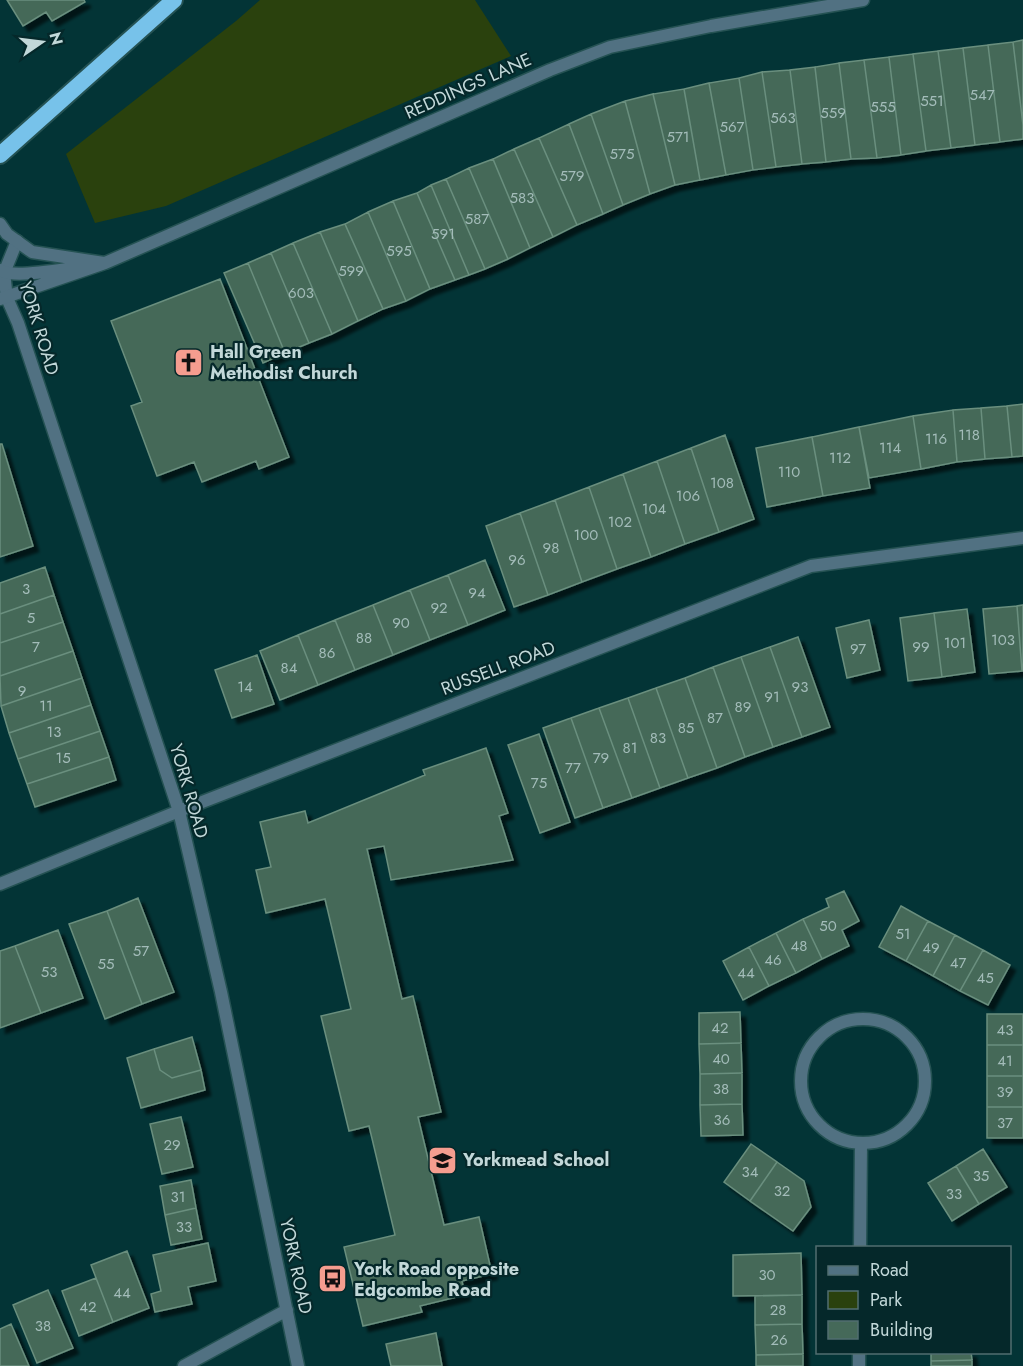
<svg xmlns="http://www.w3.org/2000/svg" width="1023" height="1366" font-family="Jost,sans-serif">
	<defs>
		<filter id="shadow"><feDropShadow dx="5.5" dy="5.5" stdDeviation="1.5" flood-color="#0009"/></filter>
	</defs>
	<rect width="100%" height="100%" fill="#033436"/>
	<!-- green -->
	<path fill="#2a410d" d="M260,0H475L511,56L166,206L95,223L66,154L236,21Z"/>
	<!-- building -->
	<path fill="#456959" stroke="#6a8f7e" stroke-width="1.5" filter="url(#shadow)" d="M7,0H84L85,2L52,21L46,12L23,26Z
		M1023,40V125L1013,42Z
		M1013,42L1023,125V139L1000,142L988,45Z
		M988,45L1000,142L975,145L963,48Z
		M963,48L975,145L951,148L938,51Z
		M938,51L951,148L926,151L913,54Z
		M913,54L926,151L901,155L889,57Z
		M889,57L901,155L877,158L864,60Z
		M864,60L877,158L851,159L839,63Z
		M839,63L851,159L826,162L815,67Z
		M815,67L826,162L802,164L790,70Z
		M790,70L802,164L776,167L762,72Z
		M762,72L776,167L753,170L739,78Z
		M739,78L753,170L726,175L709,83Z
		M709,83L726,175L700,180L684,89Z
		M684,89L700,180L675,185L653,94Z
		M653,94L675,185L650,194L625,101Z
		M625,101L650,194L623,205L591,114Z
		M591,114L623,205L603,214L569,124Z
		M569,124L603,214L577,225L539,138Z
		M539,138L577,225L553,237L514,149Z
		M514,149L553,237L530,248L493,159Z
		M493,159L530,248L508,259L469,168Z
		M469,168L508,259L485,269L446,179Z
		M446,179L485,269L469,275L431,185Z
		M431,185L469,275L455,280L417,193Z
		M417,193L455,280L430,289L393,201Z
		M393,201L430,289L406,301L368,212Z
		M368,212L406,301L383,309L345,224Z
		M345,224L383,309L358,321L320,232Z
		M320,232L358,321L332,334L293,243Z
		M293,243L332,334L309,343L271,253Z
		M271,253L309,343L285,353L248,263Z
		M248,263L285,353L263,363L224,273Z
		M220,279L289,457L259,469L256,461L202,482L194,462L157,476L131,406L142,402L111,321Z
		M1023,404V456L1012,457L1007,406Z
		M1007,406L1012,457L985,459L981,408Z
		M981,408L985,459L957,462L953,410Z
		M953,410L957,462L921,469L913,416Z
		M913,416L921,469L869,478L859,427Z
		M859,427L870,488L823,496L812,437Z
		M725,435L754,519L719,532L691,448Z
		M812,437L823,496L767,507L756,448Z
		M0,444H2L33,546L0,557Z
		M691,448L719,532L685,544L657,461Z
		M657,461L685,544L651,557L623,474Z
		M623,474L651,557L617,569L589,487Z
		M589,487L617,569L582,582L555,500Z
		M555,500L582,582L548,595L520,513Z
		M520,513L548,595L514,607L486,526Z
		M485,560L505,610L468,625L448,575Z
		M45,567L54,595L0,614V583Z
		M448,575L468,625L430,640L410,590Z
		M410,590L430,640L393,655L373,605Z
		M54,595L63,622L0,643V614Z
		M373,605L393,655L355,670L335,620Z
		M1023,605V671H1022L1017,606Z
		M1017,606L1022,671L989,674L983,609Z
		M967,609L975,672L942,677L934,613Z
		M934,613L942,677L908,681L900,618Z
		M335,620L355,670L318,685L298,635Z
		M869,620L880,670L847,678L836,628Z
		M63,622L73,651L0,676V643Z
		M298,635L318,685L280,700L260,651Z
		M798,637L830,727L802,737L770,647Z
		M770,647L802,737L773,747L741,657Z
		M73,651L82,678L1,706L0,676Z
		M257,655L274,704L232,718L215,670Z
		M741,657L773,747L745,757L713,667Z
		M713,667L745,757L717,768L685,678Z
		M82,678L91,705L9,733L1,706Z
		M685,678L717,768L688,778L656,688Z
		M656,688L688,778L660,788L628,698Z
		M628,698L660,788L632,798L599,708Z
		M91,705L100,731L18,759L9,733Z
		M599,708L632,798L603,808L571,718Z
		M571,718L603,808L575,818L543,728Z
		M100,731L109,757L27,784L18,759Z
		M539,734L570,822L540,833L508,745Z
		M486,748L508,813L499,816L513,860L391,880L384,846L367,849L402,999L413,996L441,1112L418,1117L444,1225L479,1217L492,1274L462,1281L465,1295L420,1306L422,1312L363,1326L344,1247L395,1235L369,1126L349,1131L321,1016L351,1009L325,899L266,913L256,870L271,867L260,822L305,811L308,823L425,775L423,770Z
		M109,757L116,780L35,807L27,784Z
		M844,891L859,921L842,930L849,946L822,959L803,919L829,907L826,899Z
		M138,898L174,992L142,1004L107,911Z
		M901,906L928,921L906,961L879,947Z
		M107,911L142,1004L105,1019L69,924Z
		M803,919L822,959L796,973L776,933Z
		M928,921L955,935L933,976L906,961Z
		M58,930L83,998L41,1013L15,946Z
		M776,933L796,973L769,986L749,947Z
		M955,935L983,950L960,991L933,976Z
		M15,946L41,1013L0,1028V951Z
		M749,947L769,986L743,1000L723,961Z
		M983,950L1010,965L988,1005L960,991Z
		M740,1012L741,1043L699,1044V1013Z
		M987,1014H1023V1045H987Z
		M192,1037L201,1070L172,1078L160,1070L154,1049Z
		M741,1043L742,1073L700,1074L699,1044Z
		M987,1045H1023V1076H987Z
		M154,1049L160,1070L172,1078L201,1070L205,1090L141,1108L127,1058Z
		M742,1073V1104L700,1105V1074Z
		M987,1076H1023V1107H987Z
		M742,1104L743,1135L701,1136L700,1105Z
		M987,1107H1023V1138H987Z
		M181,1117L193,1167L162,1174L150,1124Z
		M751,1144L777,1162L750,1201L724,1182Z
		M983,1149L1007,1187L979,1204L956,1166Z
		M777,1162L804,1181L811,1207L793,1231L750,1201Z
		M956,1166L979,1204L952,1221L928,1183Z
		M191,1180L196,1208L165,1215L160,1186Z
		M196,1208L202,1239L171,1245L165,1215Z
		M208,1243L216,1281L188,1287L192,1304L155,1312L151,1294L161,1291L153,1255Z
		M127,1251L149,1308L113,1322L91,1265Z
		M801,1253L802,1295L733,1296V1255Z
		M96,1278L113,1322L79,1336L62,1291Z
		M48,1290L73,1348L37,1363L13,1305Z
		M802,1295V1324L755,1325V1296Z
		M11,1324L29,1366H0V1329Z
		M802,1324L803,1354L756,1355L755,1325Z
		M436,1333L442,1366H391L386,1344Z
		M931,1352H971L972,1360L931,1361Z
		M803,1354V1366H756V1355Z
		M972,1360V1366H931V1361Z"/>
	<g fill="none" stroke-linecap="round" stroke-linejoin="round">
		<defs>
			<path id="minor" d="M17,241L4,273L7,298L18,323L179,811L221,992L298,1366
				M0,884L179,811L811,566L1023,538
				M801 1081a62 62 0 1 1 124 0a62 62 0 1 1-124 0Z
				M860,1248L861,1144
				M184,1366L287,1310
				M859,1366V1352"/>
			<path id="tertiary" d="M0,224L7,234L32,252L104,263
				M0,270C12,279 63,269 79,267
				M0,299L105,263L550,70L610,47L711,26L863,0"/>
			<path id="trunk" d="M0,155L174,0"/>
		</defs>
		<!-- minor casing -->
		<use href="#minor" stroke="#255253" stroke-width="15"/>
		<!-- tertiary casing -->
		<use href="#tertiary" stroke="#255253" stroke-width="15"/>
		<!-- trunk casing -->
		<use href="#trunk" stroke="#255253" stroke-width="20"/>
		<!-- minor -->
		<use href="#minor" stroke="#517182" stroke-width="12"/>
		<!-- tertiary -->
		<use href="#tertiary" stroke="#517182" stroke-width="12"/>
		<!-- trunk -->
		<use href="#trunk" stroke="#77c2ea" stroke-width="16"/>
	</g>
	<!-- icons -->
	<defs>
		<symbol id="church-square" viewBox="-11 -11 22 22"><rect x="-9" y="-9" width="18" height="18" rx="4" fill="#f59d8f" stroke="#05282a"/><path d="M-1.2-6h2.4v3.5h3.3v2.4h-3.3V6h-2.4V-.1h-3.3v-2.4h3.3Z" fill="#111"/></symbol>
		<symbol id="school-square" viewBox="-11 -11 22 22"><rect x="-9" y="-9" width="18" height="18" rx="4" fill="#f59d8f" stroke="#05282a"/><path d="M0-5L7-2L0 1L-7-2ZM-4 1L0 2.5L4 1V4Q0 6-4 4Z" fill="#111"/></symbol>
		<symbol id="bus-square" viewBox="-11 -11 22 22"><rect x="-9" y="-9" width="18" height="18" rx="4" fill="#f59d8f" stroke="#05282a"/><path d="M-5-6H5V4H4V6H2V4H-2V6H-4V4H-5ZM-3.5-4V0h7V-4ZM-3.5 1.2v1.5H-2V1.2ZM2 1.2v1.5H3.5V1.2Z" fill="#111"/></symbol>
	</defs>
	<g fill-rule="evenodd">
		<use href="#church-square" x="172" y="346" width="33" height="33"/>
		<use href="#school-square" x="426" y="1144" width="33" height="33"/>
		<use href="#bus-square" x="316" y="1262" width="33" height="33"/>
	</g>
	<g text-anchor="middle" stroke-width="4.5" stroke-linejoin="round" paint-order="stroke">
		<!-- number labels -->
		<g font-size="15" fill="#a3bcb9">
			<text x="982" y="100">547</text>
			<text x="932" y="106">551</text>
			<text x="883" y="112">555</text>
			<text x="833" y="118">559</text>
			<text x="783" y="123">563</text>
			<text x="732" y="132">567</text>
			<text x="678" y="142">571</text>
			<text x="622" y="159">575</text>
			<text x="572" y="181">579</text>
			<text x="522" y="203">583</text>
			<text x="477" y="224">587</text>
			<text x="443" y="239">591</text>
			<text x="399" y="256">595</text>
			<text x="351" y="276">599</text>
			<text x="301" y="298">603</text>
			<text x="969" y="440">118</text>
			<text x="936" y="444">116</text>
			<text x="890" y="453">114</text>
			<text x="840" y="463">112</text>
			<text x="789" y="477">110</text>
			<text x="722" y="488">108</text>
			<text x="688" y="501">106</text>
			<text x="654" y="514">104</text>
			<text x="620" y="527">102</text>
			<text x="586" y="540">100</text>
			<text x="551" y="553">98</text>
			<text x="517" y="565">96</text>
			<text x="26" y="594">3</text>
			<text x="477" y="598">94</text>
			<text x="439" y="613">92</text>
			<text x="31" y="623">5</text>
			<text x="401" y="628">90</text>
			<text x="364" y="643">88</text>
			<text x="1003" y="645">103</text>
			<text x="955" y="648">101</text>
			<text x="36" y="652">7</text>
			<text x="921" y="652">99</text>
			<text x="858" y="654">97</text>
			<text x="327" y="658">86</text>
			<text x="289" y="673">84</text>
			<text x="245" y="692">14</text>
			<text x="800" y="692">93</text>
			<text x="22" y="696">9</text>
			<text x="772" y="702">91</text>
			<text x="46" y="711">11</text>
			<text x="743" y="712">89</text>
			<text x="715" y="723">87</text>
			<text x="686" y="733">85</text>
			<text x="54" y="737">13</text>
			<text x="658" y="743">83</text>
			<text x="630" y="753">81</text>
			<text x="63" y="763">15</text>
			<text x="601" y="763">79</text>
			<text x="573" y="773">77</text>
			<text x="539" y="788">75</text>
			<text x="828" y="931">50</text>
			<text x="903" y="939">51</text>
			<text x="799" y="951">48</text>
			<text x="931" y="953">49</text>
			<text x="141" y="956">57</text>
			<text x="773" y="965">46</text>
			<text x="958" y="968">47</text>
			<text x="106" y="969">55</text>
			<text x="49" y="977">53</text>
			<text x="746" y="978">44</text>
			<text x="985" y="983">45</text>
			<text x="720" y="1033">42</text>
			<text x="1005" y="1035">43</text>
			<text x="721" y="1064">40</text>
			<text x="1005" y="1066">41</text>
			<text x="721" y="1094">38</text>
			<text x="1005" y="1097">39</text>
			<text x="722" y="1125">36</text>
			<text x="1005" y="1128">37</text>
			<text x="172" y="1150">29</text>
			<text x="750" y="1177">34</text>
			<text x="981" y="1181">35</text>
			<text x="782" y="1196">32</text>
			<text x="954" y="1199">33</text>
			<text x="178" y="1202">31</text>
			<text x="184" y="1232">33</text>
			<text x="767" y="1280">30</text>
			<text x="122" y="1298">44</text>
			<text x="88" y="1312">42</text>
			<text x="778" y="1315">28</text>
			<text x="43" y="1331">38</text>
			<text x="779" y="1345">26</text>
		</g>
		<!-- street labels -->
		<g font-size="18" fill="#c2d8d9" stroke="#05282a">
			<text transform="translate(468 86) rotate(-24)" y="6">REDDINGS LANE</text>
			<text transform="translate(39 328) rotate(73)" y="6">YORK ROAD</text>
			<text transform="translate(498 668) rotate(-21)" y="6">RUSSELL ROAD</text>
			<text transform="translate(189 791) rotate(74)" y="6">YORK ROAD</text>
			<text transform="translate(296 1266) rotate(78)" y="6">YORK ROAD</text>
		</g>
		<!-- poi labels -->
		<g font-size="18" font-weight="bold" fill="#c2d8d9" stroke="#05282a" text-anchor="start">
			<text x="210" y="358">Hall Green<tspan x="210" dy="21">Methodist Church</tspan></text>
			<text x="463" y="1166">Yorkmead School</text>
			<text x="354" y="1275">York Road opposite<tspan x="354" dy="21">Edgcombe Road</tspan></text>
		</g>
	</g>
	<!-- legend -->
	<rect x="816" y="1246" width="195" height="108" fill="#05282a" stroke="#516e70" stroke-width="1.5"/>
	<rect x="828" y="1266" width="30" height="9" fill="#517182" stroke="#516e70" stroke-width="1.5"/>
	<text x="870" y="1276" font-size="18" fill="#c2d8d9">Road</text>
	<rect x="828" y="1291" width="30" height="18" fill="#2a410d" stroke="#516e70" stroke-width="1.5"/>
	<text x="870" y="1306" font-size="18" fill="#c2d8d9">Park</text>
	<rect x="828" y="1321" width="30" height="18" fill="#456959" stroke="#516e70" stroke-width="1.5"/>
	<text x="870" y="1336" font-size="18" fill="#c2d8d9">Building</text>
	<!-- north arrow -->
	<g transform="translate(42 42) rotate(76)" stroke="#05282a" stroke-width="4.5" paint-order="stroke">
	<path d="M0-4.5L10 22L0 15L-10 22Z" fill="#c2d8d9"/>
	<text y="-9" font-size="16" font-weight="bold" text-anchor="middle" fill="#c2d8d9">N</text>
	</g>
</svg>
